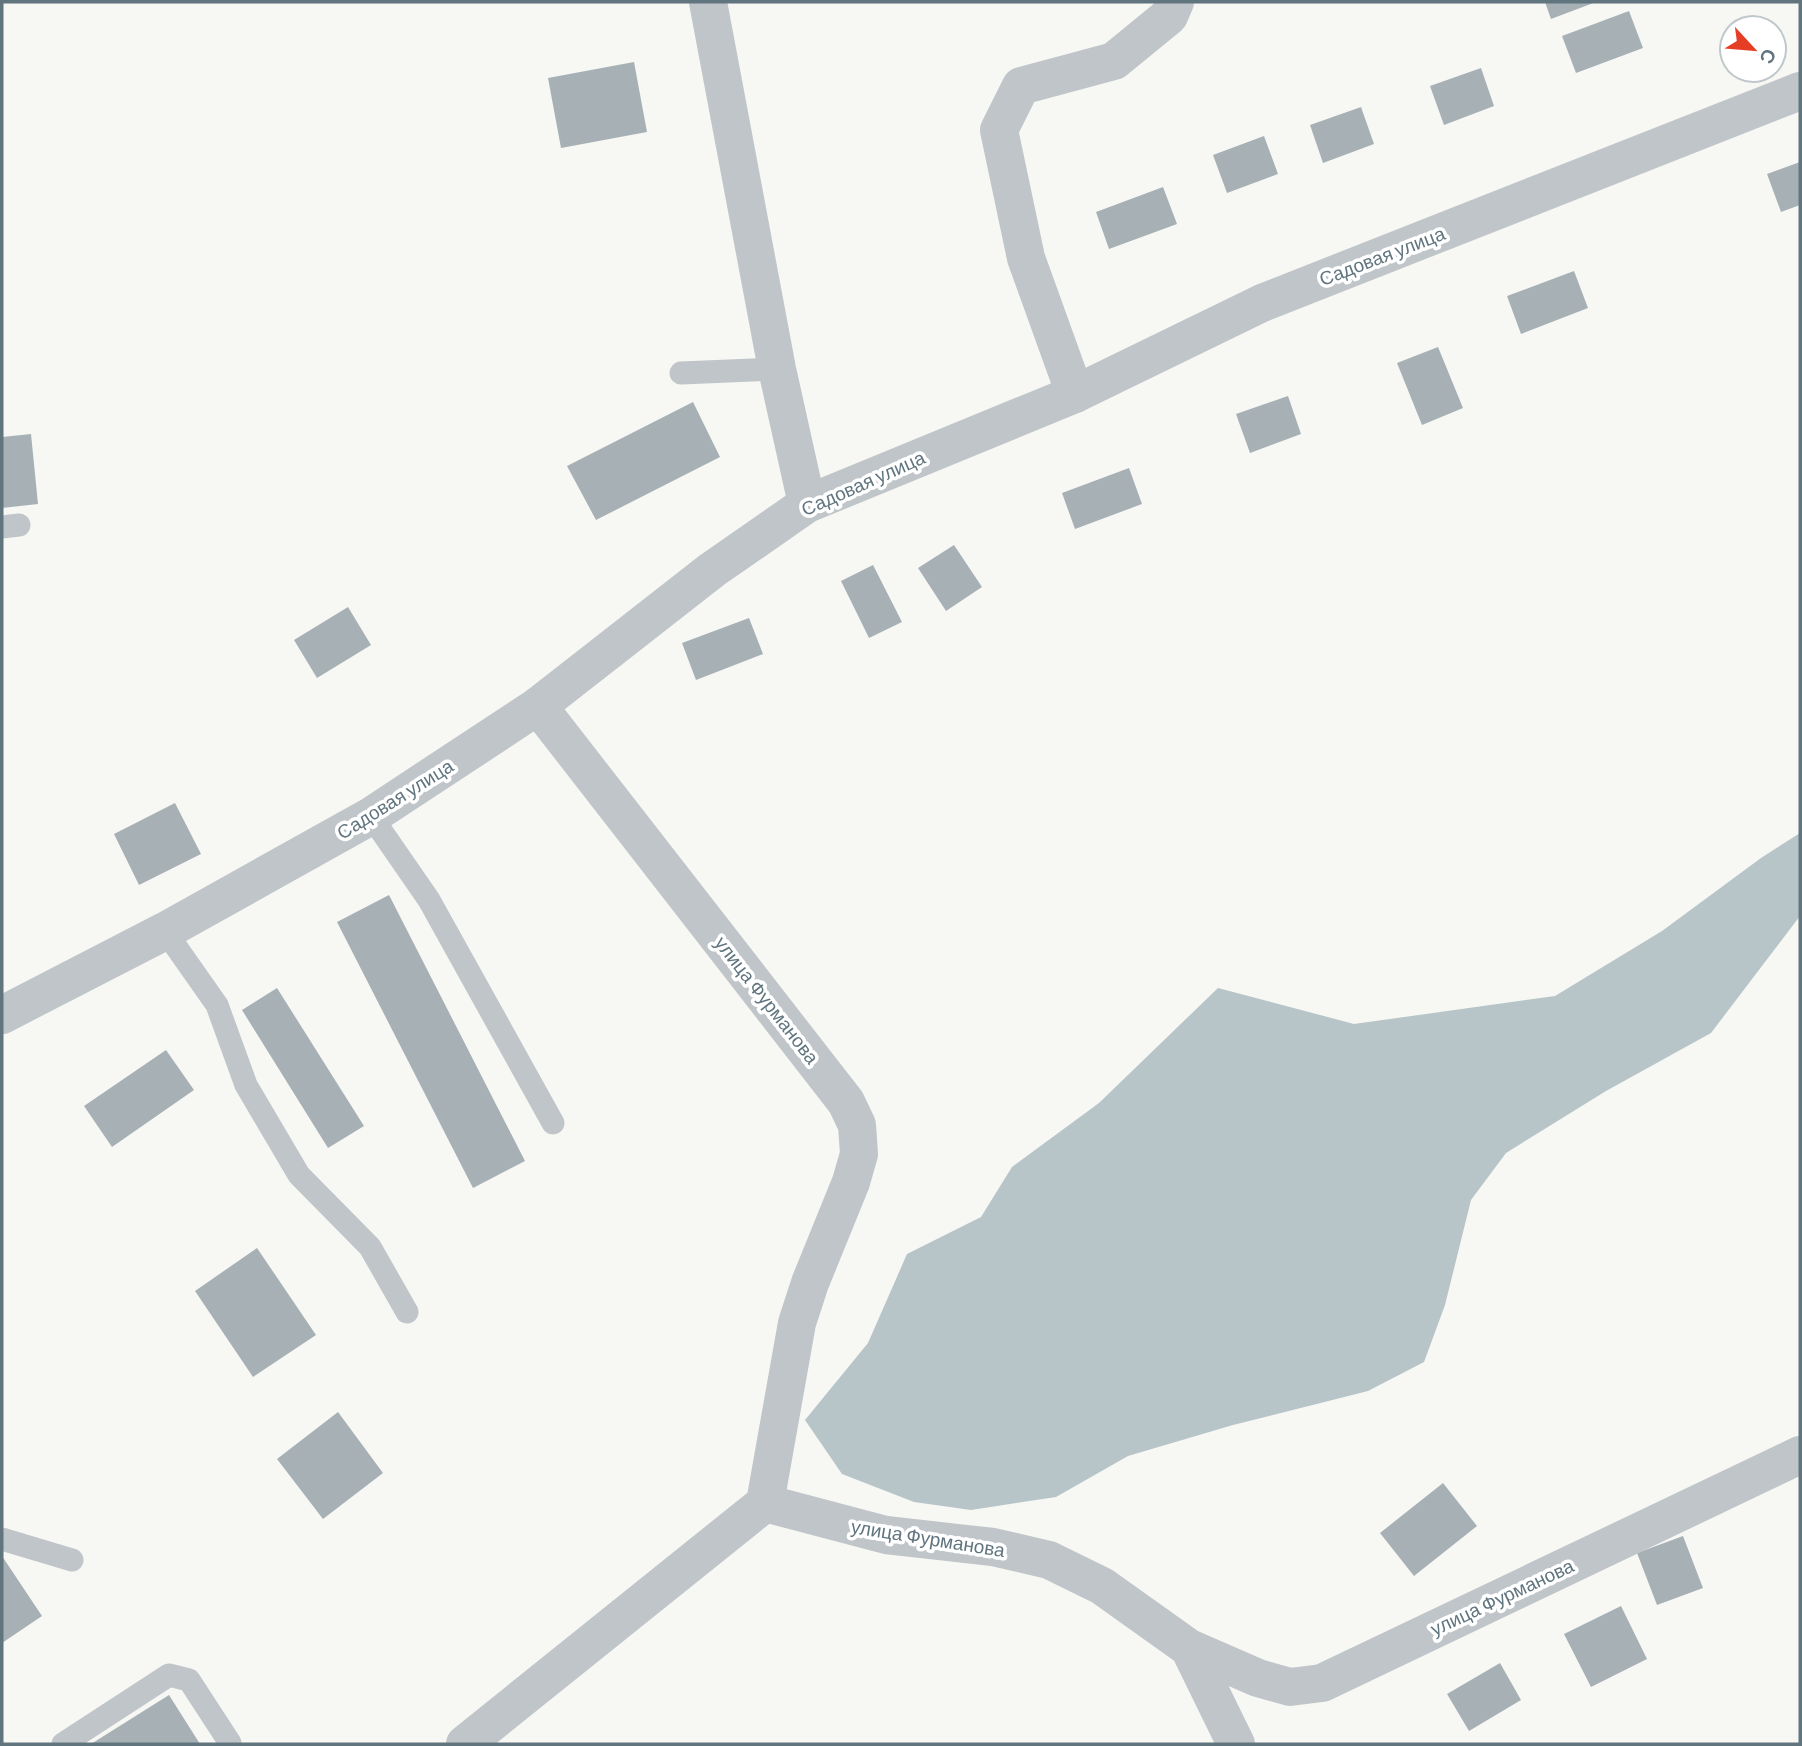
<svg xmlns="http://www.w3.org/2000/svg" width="1802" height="1746" font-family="Barlow,sans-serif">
	<rect width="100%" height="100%" fill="#f7f7f4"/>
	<!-- water -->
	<path fill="#b7c5c8" d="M1800,833V916L1711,1033L1606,1091L1506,1153L1471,1200L1445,1305L1424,1362L1368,1391L1233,1425L1128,1456L1056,1497L971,1510L914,1502L842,1474L805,1420L868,1343L907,1254L981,1217L1012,1167L1099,1103L1218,988L1354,1024L1555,996L1662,931L1761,858Z"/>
	<!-- building -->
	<path fill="#a7b1b5" d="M1545,2H1596L1551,19Z
		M1629,11L1643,48L1576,73L1562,36Z
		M634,62L647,132L561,148L548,78Z
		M1481,68L1494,106L1444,125L1430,86Z
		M1361,107L1374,144L1323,163L1310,125Z
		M1264,136L1278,174L1227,193L1213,155Z
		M1800,162V205L1781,212L1767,174Z
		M1163,187L1177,224L1109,249L1096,212Z
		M1574,271L1588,308L1521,334L1507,296Z
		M1438,347L1463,408L1422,425L1397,363Z
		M1288,396L1301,434L1250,453L1236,414Z
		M693,402L720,457L596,520L567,466Z
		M31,434L38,504L2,508V437Z
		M1129,468L1142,504L1075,529L1062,493Z
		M954,545L982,587L946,611L918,568Z
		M873,565L902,622L869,638L841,581Z
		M348,607L371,645L317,678L294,640Z
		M749,618L763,654L696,680L682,643Z
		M175,803L201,854L139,885L114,834Z
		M389,895L525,1161L473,1188L337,922Z
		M277,988L364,1126L328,1148L242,1010Z
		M166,1050L194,1090L112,1147L84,1106Z
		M257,1248L316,1335L253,1377L195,1291Z
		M338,1412L383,1473L323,1519L277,1459Z
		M1443,1483L1477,1526L1414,1576L1380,1533Z
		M1683,1536L1703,1588L1657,1605L1637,1553Z
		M2,1556L42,1616L2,1643Z
		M1621,1606L1647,1659L1591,1687L1564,1634Z
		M1500,1663L1521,1700L1469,1731L1447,1694Z
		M169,1695L200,1744H91Z"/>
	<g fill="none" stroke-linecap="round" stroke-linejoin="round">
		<!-- service -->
		<path stroke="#bfc5c8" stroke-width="23" d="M681,373L777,369
			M2,527L19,525
			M371,816L429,900L553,1123
			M165,931L217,1005L246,1085L299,1175L370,1247L407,1312
			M2,1539L72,1560
			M63,1744L169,1675L189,1680L230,1743"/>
		<!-- minor -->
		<path stroke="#bfc5c8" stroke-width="38" d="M708,2L777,369L807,504
			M1075,394L1026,258L999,130L1021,86L1114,61L1169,16L1175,2
			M538,706L846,1102L857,1125L859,1154L851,1182L810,1283L797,1323L765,1503L886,1535L993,1547L1049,1560L1102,1586L1189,1648L1258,1678L1290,1687L1322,1683L1800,1455
			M1189,1648L1236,1744
			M465,1744L765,1503"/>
		<!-- tertiary -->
		<path stroke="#bfc5c8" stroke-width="38" d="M2,1015L165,931L371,816L538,706L712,570L807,504L1075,394L1262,303L1800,91"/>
	</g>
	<g text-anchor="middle" stroke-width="7" stroke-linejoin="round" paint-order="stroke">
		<!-- street labels -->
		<g font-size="19" fill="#61757f" stroke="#fff">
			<text transform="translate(1382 256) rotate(-21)" y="7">Садовая улица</text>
			<text transform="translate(863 483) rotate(-24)" y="7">Садовая улица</text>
			<text transform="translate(395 799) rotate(-32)" y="7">Садовая улица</text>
			<text transform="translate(767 1000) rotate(52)" y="7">улица Фурманова</text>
			<text transform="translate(928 1538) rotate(9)" y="7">улица Фурманова</text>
			<text transform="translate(1502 1597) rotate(-25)" y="7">улица Фурманова</text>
		</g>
	</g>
	<!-- border -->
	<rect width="1802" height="1746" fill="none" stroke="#61757f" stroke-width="7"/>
	<!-- north arrow -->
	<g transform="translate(1753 49) rotate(116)"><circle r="33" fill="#ffffff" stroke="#c0c8cc" stroke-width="2"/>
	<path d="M0-5L12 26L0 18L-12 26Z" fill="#e63e24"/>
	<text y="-10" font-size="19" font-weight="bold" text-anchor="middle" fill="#61757f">С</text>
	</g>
</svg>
